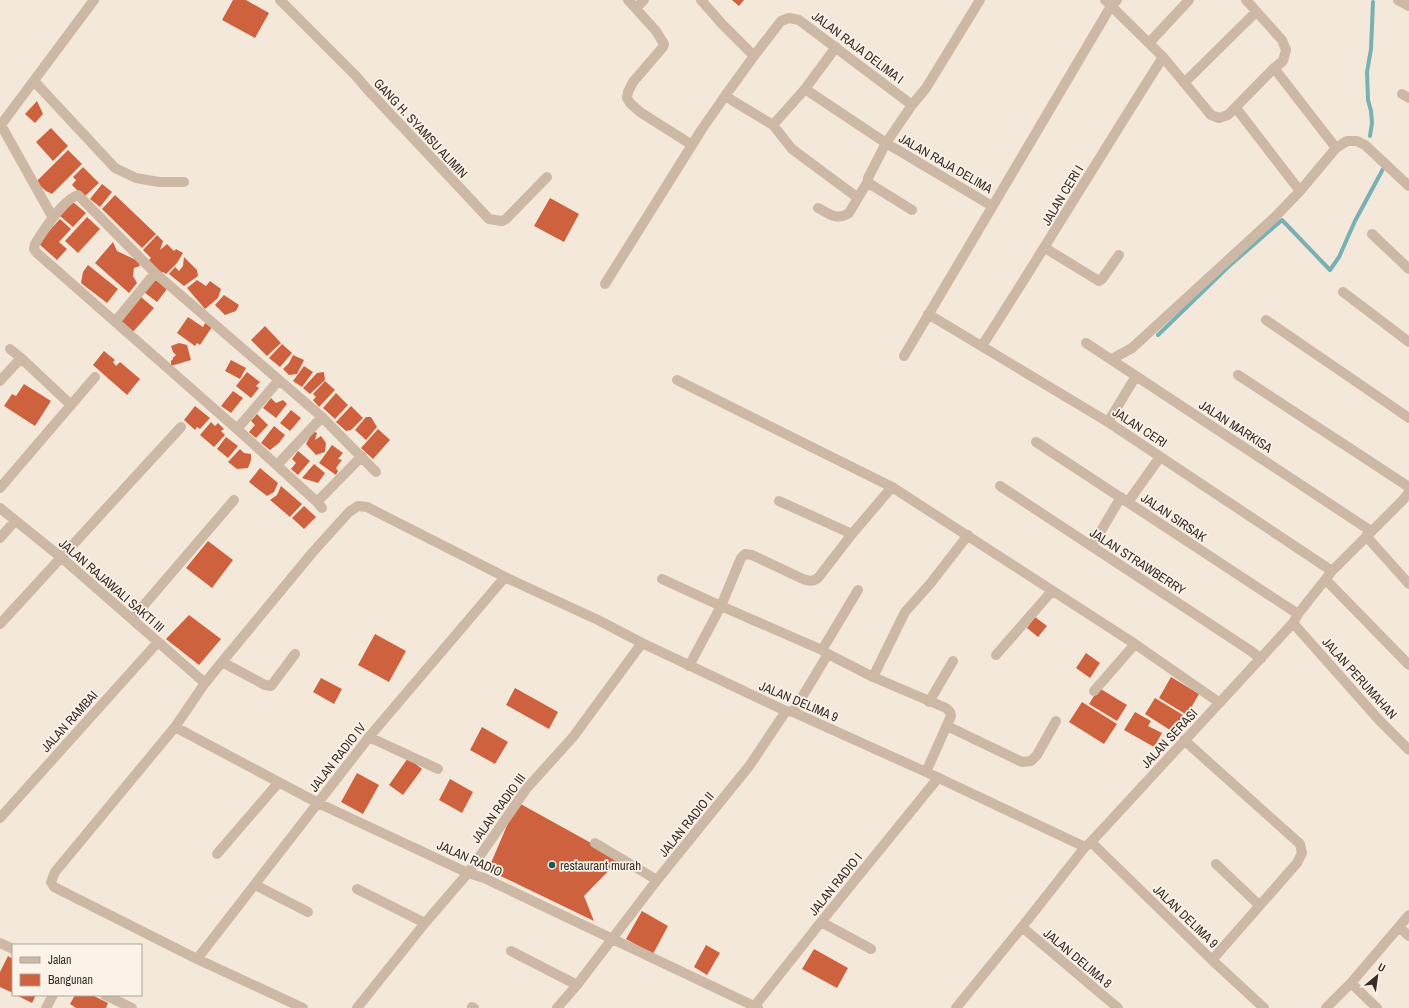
<svg xmlns="http://www.w3.org/2000/svg" width="1409" height="1008" font-family="'Archivo Narrow',sans-serif">
	<rect width="100%" height="100%" fill="#f4e8db"/>
	<g fill="none" stroke-linecap="round" stroke-linejoin="round">
		<!-- stream -->
		<path stroke="#78b0b3" stroke-width="4" d="M1370,136L1372,123L1371,111L1368,100L1367,72L1371,49L1373,2
			M1158,335L1228,267L1282,220L1330,270L1339,257L1355,221L1383,169"/>
	</g>
	<!-- building -->
	<path fill="#cf623e" d="M233,0H246L269,13L255,38L222,20Z
		M732,0H744L739,6Z
		M37,101L43,114L35,123L25,114Z
		M51,128L68,146L53,161L36,142Z
		M68,150L82,164L52,194L46,191L36,182Z
		M83,167L99,183L84,197L72,185L76,180L73,177Z
		M102,184L112,192L100,207L90,199Z
		M115,195L156,234L142,248L102,209Z
		M550,198L579,214L564,242L534,226Z
		M73,202L86,213L73,227L60,216Z
		M87,217L100,229L78,253L65,241Z
		M60,219L71,229L59,242L67,249L57,260L38,243Z
		M157,235L163,241L160,250L167,244L174,251L176,249L183,253L177,263L166,274L163,272L161,274L148,261L151,258L143,250Z
		M113,242L117,251L138,261L140,266L134,268L133,276L137,283L129,293L95,263Z
		M184,257L197,270L198,276L184,286L169,274L175,267L179,271L183,266Z
		M88,265L118,289L107,303L81,283L83,272Z
		M154,278L167,289L157,302L144,292Z
		M197,280L206,286L210,281L221,289L218,298L205,309L187,288Z
		M224,295L239,305L236,311L225,315L215,305Z
		M141,297L154,308L132,333L119,322Z
		M188,317L203,327L205,323L212,327L200,345L197,343L195,346L177,333Z
		M265,326L281,343L267,356L251,340Z
		M179,343L187,345L191,360L171,366V361L173,359V357H174L176,355L173,352L171,346Z
		M282,344L292,353L280,367L269,358Z
		M104,351L115,360L113,362L116,366L120,362L140,379L127,395L93,365Z
		M293,355L304,360L297,374L289,375L283,369L289,363Z
		M231,360L246,368L240,379L225,371Z
		M304,366L313,372L302,387L293,381Z
		M247,372L260,382L256,386L259,388L251,398L236,386Z
		M324,372L325,380L310,394L303,388L317,373Z
		M325,381L335,390L319,407L313,400L316,397L313,394Z
		M24,384L51,401L35,426L4,406L12,394L16,396Z
		M233,391L243,398L231,413L221,406Z
		M336,393L348,405L335,419L323,408Z
		M271,398L276,403L283,400L287,404L276,418L263,408Z
		M195,406L210,418L200,429L197,427L195,430L184,420Z
		M351,406L363,418L351,430L346,431L336,422Z
		M291,410L301,418L290,431L280,423Z
		M257,414L268,425L256,438L249,432L255,425L251,421Z
		M366,417H371L377,427L366,440L355,430Z
		M211,422L215,426L218,423L224,429L221,431L225,435L214,447L200,435Z
		M274,426L285,435L279,443L270,450L261,443Z
		M378,429L390,440L373,459L361,448Z
		M313,431L317,433L315,440L321,436L326,443L325,452L316,455L306,444Z
		M226,437L238,446L228,458L217,449Z
		M332,445L343,453L338,459L342,460L336,468L338,471L336,475L319,463Z
		M240,449L244,453L251,454V460L248,468L237,469L228,462Z
		M298,451L310,461L298,475L291,469L296,463L292,459Z
		M314,464L325,473L318,483L302,478Z
		M260,468L278,483L274,492L267,496L249,482Z
		M281,486L302,504L290,517L270,500L277,495Z
		M304,506L316,517L304,529L292,518Z
		M208,541L233,560L212,588L186,568Z
		M189,615L221,639L199,665L166,639Z
		M1035,617L1047,626L1038,637L1027,628Z
		M375,634L406,651L389,682L358,665Z
		M1086,653L1100,663L1090,678L1076,668Z
		M1171,677L1199,694L1187,715L1159,698Z
		M321,678L342,689L334,704L313,692Z
		M515,688L558,712L549,729L506,705Z
		M1099,688L1127,705L1117,721L1089,704Z
		M1155,698L1183,715L1173,732L1145,714Z
		M1082,702L1117,724L1104,744L1069,722Z
		M1135,712L1151,721L1148,726L1162,733L1154,747L1124,730Z
		M482,727L508,742L495,764L470,750Z
		M408,758L422,769L403,795L389,785Z
		M357,773L379,785L363,814L341,802Z
		M450,779L473,792L462,813L439,800Z
		M517,802L620,859L584,896L594,921L488,870Z
		M642,911L668,926L653,954L626,939Z
		M706,945L720,953L707,975L694,967Z
		M814,949L848,968L837,988L802,969Z
		M8,956L13,959V993L0,987V972Z
		M16,995H36L32,1003Z
		M75,995H92L108,1003L106,1008H76L70,1004Z"/>
	<g fill="none" stroke-linecap="round" stroke-linejoin="round">
		<!-- minor -->
		<path stroke="#cdb8a6" stroke-width="10" d="M280,0L356,76L367,89L489,219L502,221L506,219L547,177
			M628,0L656,31L664,44L663,47L633,82L628,92L627,98L630,103L640,112L692,145
			M701,0L722,24L754,56L725,96L773,125L805,89L836,47
			M1105,0L1163,57L1211,115L1219,118L1228,115L1274,68L1283,61L1286,50L1282,40L1246,0
			M1398,0L1409,6
			M636,8L644,0
			M1149,43L1189,0
			M754,56L781,21L789,18L799,20L912,105
			M1274,68L1336,148
			M34,81L115,168L136,178L159,182H184
			M1184,83L1256,12
			M805,89L886,143L992,206
			M1402,94L1409,98
			M1236,108L1300,191
			M1,125L53,218
			M773,125L792,149L858,198
			M0,126L94,0
			M818,208C830,214 836,221 849,213L868,181
			M912,210L870,184L868,181V178L886,143L912,105L926,88L980,0
			M1372,234L1409,269
			M1045,248L1099,281L1102,279L1119,255
			M605,284L702,129L725,96
			M1343,292L1409,342
			M928,314L1108,422L1332,571
			M1266,320L1409,418
			M115,322L155,273
			M1086,343L1371,531
			M982,346C1043,251 1102,153 1163,57
			M10,349L21,358
			M904,356L1111,6L1117,0
			M1112,359L1132,348L1275,217L1300,191L1336,148L1347,141H1357L1365,145L1409,186
			M1238,375L1409,487
			M677,380L892,487L1135,644L1220,703
			M0,381L21,358L71,405
			M1108,422L1136,376
			M237,429L279,380
			M1036,442L1298,614
			M277,465L322,417
			M1000,486L1251,651L1261,659
			M0,488L95,377
			M779,501L852,534
			M317,502L362,456
			M1128,502L1160,457
			M0,508L62,558L205,683
			M322,508L317,502L237,429L37,253L34,249L35,244C43,231 64,199 78,195L155,273L322,417L376,472
			M1366,536L1409,584
			M0,538L15,521
			M1092,546L1121,497
			M662,579L721,606L822,650L828,654L873,677L946,708L950,712L951,716L926,772
			M1326,580L1409,665
			M132,619L234,500
			M1293,623L1379,720L1409,750
			M0,624L181,427
			M822,650L858,590
			M996,655L1052,591
			M222,662L265,685L271,686L295,654
			M689,666L721,606L741,558L745,554L752,555L803,579C809,581 812,582 818,578L852,534L892,487
			M873,677L905,612L930,584L968,535
			M1094,691L1135,644
			M929,702L953,661
			M793,712L828,654
			M947,726L1022,762L1031,761L1037,755L1056,721
			M175,727L318,803L468,873L484,878L758,1008
			M369,737L438,769
			M1184,740L1300,844L1302,853L1297,863L1212,960
			M0,818L158,642
			M1091,842L1212,960L1264,1008
			M595,843L657,880
			M217,854L279,782
			M1216,864L1259,905
			M255,885L308,912
			M357,889L425,923
			M821,922L871,949
			M1022,927L1118,1008
			M1399,927L1409,936
			M0,943L13,949
			M511,951L577,985
			M197,959L369,737L505,577
			M1351,983L1377,1008
			M105,995L132,1008
			M472,1007L474,1008
			M46,1008L53,995
			M303,1008L197,959L54,887L51,882L55,872L175,727L205,683L222,662L312,553L349,512L358,506L367,507L505,577L598,620L642,643L786,711L793,712L926,772L1085,847
			M357,1008L425,923L468,873L527,788L573,737L642,643
			M557,1008L577,985L657,880L750,765L786,711
			M753,1008L821,922L938,778
			M956,1008L1022,927L1085,847L1091,842L1293,623L1298,614L1332,571L1403,500L1409,492
			M1326,1008L1351,983L1409,915"/>
	</g>
	<!-- markers -->
	<circle fill="#1a585d" stroke="#fbf2e8" stroke-width="1.5" cx="552" cy="865" r="4"/>
	<g text-anchor="middle" stroke-width="3.5" stroke-linejoin="round" paint-order="stroke">
		<!-- street labels -->
		<g font-size="13" fill="#392d28" stroke="#fbf2e8">
			<text transform="translate(858 47) rotate(37)" y="5">JALAN RAJA DELIMA I</text>
			<text transform="translate(421 128) rotate(47)" y="5">GANG H. SYAMSU ALIMIN</text>
			<text transform="translate(946 163) rotate(30)" y="5">JALAN RAJA DELIMA</text>
			<text transform="translate(1062 195) rotate(-59)" y="5">JALAN CERI I</text>
			<text transform="translate(1236 426) rotate(33)" y="5">JALAN MARKISA</text>
			<text transform="translate(1140 427) rotate(33)" y="5">JALAN CERI</text>
			<text transform="translate(1174 517) rotate(34)" y="5">JALAN SIRSAK</text>
			<text transform="translate(1138 561) rotate(33)" y="5">JALAN STRAWBERRY</text>
			<text transform="translate(112 585) rotate(41)" y="5">JALAN RAJAWALI SAKTI III</text>
			<text transform="translate(1360 678) rotate(48)" y="5">JALAN PERUMAHAN</text>
			<text transform="translate(799 701) rotate(23)" y="5">JALAN DELIMA 9</text>
			<text transform="translate(69 721) rotate(-48)" y="5">JALAN RAMBAI</text>
			<text transform="translate(1169 738) rotate(-47)" y="5">JALAN SERASI</text>
			<text transform="translate(337 757) rotate(-52)" y="5">JALAN RADIO IV</text>
			<text transform="translate(498 808) rotate(-54)" y="5">JALAN RADIO III</text>
			<text transform="translate(686 824) rotate(-51)" y="5">JALAN RADIO II</text>
			<text transform="translate(470 858) rotate(24)" y="5">JALAN RADIO</text>
			<text transform="translate(835 884) rotate(-51)" y="5">JALAN RADIO I</text>
			<text transform="translate(1186 916) rotate(44)" y="5">JALAN DELIMA 9</text>
			<text transform="translate(1078 958) rotate(40)" y="5">JALAN DELIMA 8</text>
		</g>
		<!-- poi labels -->
		<g font-size="13" fill="#392d28" stroke="#fbf2e8" text-anchor="start">
			<text x="560" y="870">restaurant murah</text>
		</g>
	</g>
	<!-- legend -->
	<rect x="12" y="944" width="130" height="52" fill="#fbf2e8" stroke="#ada39b"/>
	<rect x="20" y="957" width="20" height="6" fill="#cdb8a6" stroke="#ada39b"/>
	<text x="48" y="964" font-size="12" fill="#392d28">Jalan</text>
	<rect x="20" y="974" width="20" height="12" fill="#cf623e" stroke="#ada39b"/>
	<text x="48" y="984" font-size="12" fill="#392d28">Bangunan</text>
	<!-- north arrow -->
	<g transform="translate(1377 976) rotate(29)" stroke="#fbf2e8" stroke-width="3" paint-order="stroke">
	<path d="M0-3L7 15L0 10L-7 15Z" fill="#392d28"/>
	<text y="-6" font-size="11" font-weight="bold" text-anchor="middle" fill="#392d28">U</text>
	</g>
</svg>
